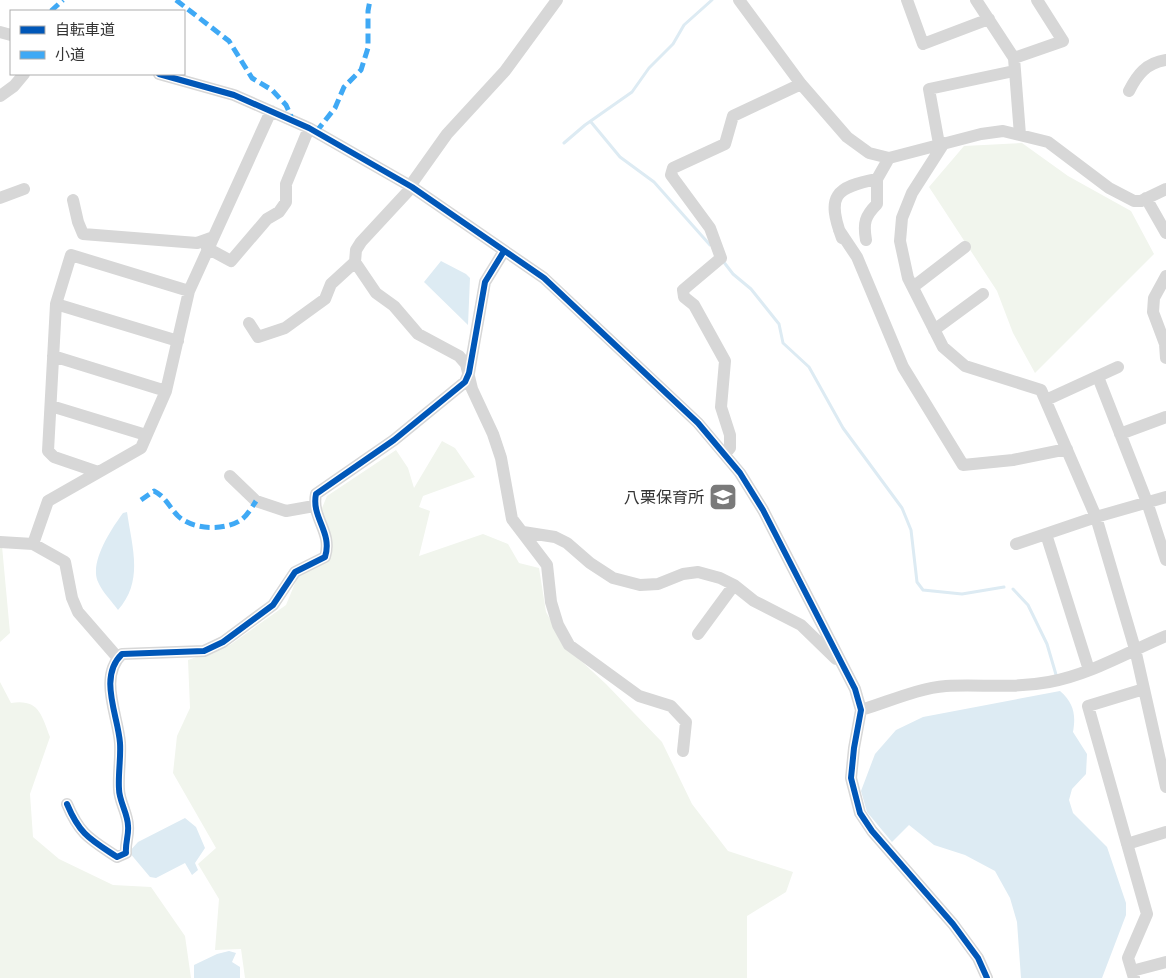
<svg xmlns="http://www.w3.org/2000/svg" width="1166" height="978" font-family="Montserrat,'Noto Sans JP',sans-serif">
	<rect width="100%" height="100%" fill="#fff"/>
	<!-- green -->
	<path fill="#f1f5ed" d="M1022,143L1068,176L1131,211L1154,254L1035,373L1013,333L997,291L929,187L964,146Z
		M442,441L455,448L475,477L423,496L419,507L430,511L419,556L483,534L508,544L519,563L539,568L546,612L565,646L606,684L662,742L692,804L728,851L793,872L786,892L747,916V978H245L241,949L215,950L219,899L198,864L216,848L173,773L177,736L190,708L188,660L230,645L286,605L298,576L329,561L322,508L327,496L396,450L408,468L414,488Z
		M2,546L10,633L0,642V547Z
		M0,682L11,703C39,699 41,714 50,737L30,794L33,837L59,859L113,885L151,887L185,936L191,978H0Z"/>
	<!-- water -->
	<path fill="#ddebf3" d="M441,261L466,274L470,278L468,325L424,282Z
		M127,512C132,547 144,581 118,610C111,600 96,586 96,573C95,554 112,528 123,513Z
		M1060,691C1074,703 1076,715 1073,732L1087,754L1086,774L1072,789L1069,800L1073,813L1107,847L1126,903V915L1102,978H1021L1017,922L1010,898L995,871L965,855L934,845L909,825L892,842L867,812L861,791L875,754L896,730L923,717Z
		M185,818L196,827L205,848L195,863L198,870L192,875L185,863L156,878L150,877L129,852L138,842Z
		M229,951L236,953L232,962L240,967V978H194V965L217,954Z"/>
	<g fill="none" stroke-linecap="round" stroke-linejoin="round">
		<!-- stream -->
		<path stroke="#ddebf3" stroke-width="3" d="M591,122L620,157L654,182L710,245
			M564,143L585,125L632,92L649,68L673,44L684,25L712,0
			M723,261L733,274L751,289L779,324L783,343L809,367L843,428L902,508L911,530L917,582L923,590L962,594L1004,587
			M1013,589L1028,605L1047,644L1057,678"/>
		<!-- minor -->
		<path stroke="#d7d7d7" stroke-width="12" d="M739,0L801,84L847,137L869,153L889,158L981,134L1003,131L1048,142L1109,188L1134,201H1141L1166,189
			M907,0L923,44L989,19
			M976,0L1014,58L1020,135
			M0,32L11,35
			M1014,58L1063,41L1037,0
			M159,74L234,95L309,128L412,187L544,278L698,423L740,473L763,510L855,689L861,710L854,748L851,778L860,813L872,831L953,924L978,958L987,978
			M1129,91C1137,75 1146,63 1166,60
			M0,96L14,86L24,74
			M944,143L912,193L902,218L900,241L908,278L943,347L965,366L1041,390L1096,517L1135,649L1166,787
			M939,144L929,89L1014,71
			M410,186L447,134L505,71L557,0
			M412,187L361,242L356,250L355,262L376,293L394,306L418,334L459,356L466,364L472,389L493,434L501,458L512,519L547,565L551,602L558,625L569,645L639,696L671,706L686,722L683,751
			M0,198L24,189
			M1146,198L1166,233
			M73,200L78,222L83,234L197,243L211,238
			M839,230L857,257L903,367L963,465L1013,460L1067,449
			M842,238C826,196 835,187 877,179
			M866,240C863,223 865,216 877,204V179L889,158
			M207,248L231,261L267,219L279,212L286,202V184L309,128
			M1166,276L1154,298L1153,312L1165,344L1166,358
			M913,287L965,247
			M56,304L178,341
			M249,323L258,337L285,328L325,299L331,284L355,262
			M934,330L983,294
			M53,356L166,391
			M1098,377L1147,502L1166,560
			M1046,400L1118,367
			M51,406L146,435
			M1120,434L1166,417
			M725,454L730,448V435L721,407L725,361L694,305L684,297L683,290L721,258L710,228L671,175L673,168L725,144L733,116L801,84
			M98,472L54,457L48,451L56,304L71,255L189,291
			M230,476L256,501L286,511L314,506
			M523,532L555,537L567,543L590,563L613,578L640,585L658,584L683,574L698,572L720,578L734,585L754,601L801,625L836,659
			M1046,534L1089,670
			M0,542L33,544L65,562L72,598L78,612L118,658
			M33,544L48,501L141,448L166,391L189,291L271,111
			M1016,544L1096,517L1166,497
			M698,634L734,585
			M861,710C888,702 918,688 946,686C982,684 1011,689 1049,682C1089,675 1128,652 1166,636
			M67,804C80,835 90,839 117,857L126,853C125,843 129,835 128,826C128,814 119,801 119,789C118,774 121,758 120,743C118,715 98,677 122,654L204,651L223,642L273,605L295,572L325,557C333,532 311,518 316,494L394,440L465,382L469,373L485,282L504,251
			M1127,844L1166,832
			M1132,971L1166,962
			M1134,978L1128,958L1147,914L1088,706L1144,689"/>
		<!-- quiet -->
		<path stroke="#3fa9f5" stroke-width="5" stroke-dasharray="10 5" stroke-linecap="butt" d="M176,0L229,41L252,78L272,90L286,105L293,121
			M51,11L63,0
			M316,132L335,108L344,87L361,70L368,48V11L370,0
			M141,500L154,491C166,497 169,507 178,516C193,530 224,531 241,520C247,516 252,507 256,501"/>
		<defs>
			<path id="cycleway" d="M159,74L234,95L309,128L412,187L544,278L698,423L740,473L763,510L855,689L861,710L854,748L851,778L860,813L872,831L953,924L978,958L987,978
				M67,804C80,835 90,839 117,857L126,853C125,843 129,835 128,826C128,814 119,801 119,789C118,774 121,758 120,743C118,715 98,677 122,654L204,651L223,642L273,605L295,572L325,557C333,532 311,518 316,494L394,440L465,382L469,373L485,282L504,251"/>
		</defs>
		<!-- cycleway casing -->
		<use href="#cycleway" stroke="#fff" stroke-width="9"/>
		<!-- cycleway -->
		<use href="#cycleway" stroke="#0057b8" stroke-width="6"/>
	</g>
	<!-- icons -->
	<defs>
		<symbol id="school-square" viewBox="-11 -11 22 22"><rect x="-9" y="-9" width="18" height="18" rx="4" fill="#7a7a7a" stroke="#fff"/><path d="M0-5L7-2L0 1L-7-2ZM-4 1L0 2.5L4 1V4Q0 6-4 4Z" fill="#fff"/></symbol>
	</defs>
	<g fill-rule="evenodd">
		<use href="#school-square" x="707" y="481" width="32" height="32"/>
	</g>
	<g text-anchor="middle" stroke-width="5" stroke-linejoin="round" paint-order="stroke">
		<!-- poi labels -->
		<g font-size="16" fill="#333" stroke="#fff" text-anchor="end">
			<text x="704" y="503">八栗保育所</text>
		</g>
	</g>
	<!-- legend -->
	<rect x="10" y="10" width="175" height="65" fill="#ffffff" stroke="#adadad"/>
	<rect x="20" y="26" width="25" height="8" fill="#0057b8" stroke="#adadad"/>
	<text x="55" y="35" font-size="15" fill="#333333">自転車道</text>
	<rect x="20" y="51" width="25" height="8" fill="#3fa9f5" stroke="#adadad"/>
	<text x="55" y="60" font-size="15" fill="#333333">小道</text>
</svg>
